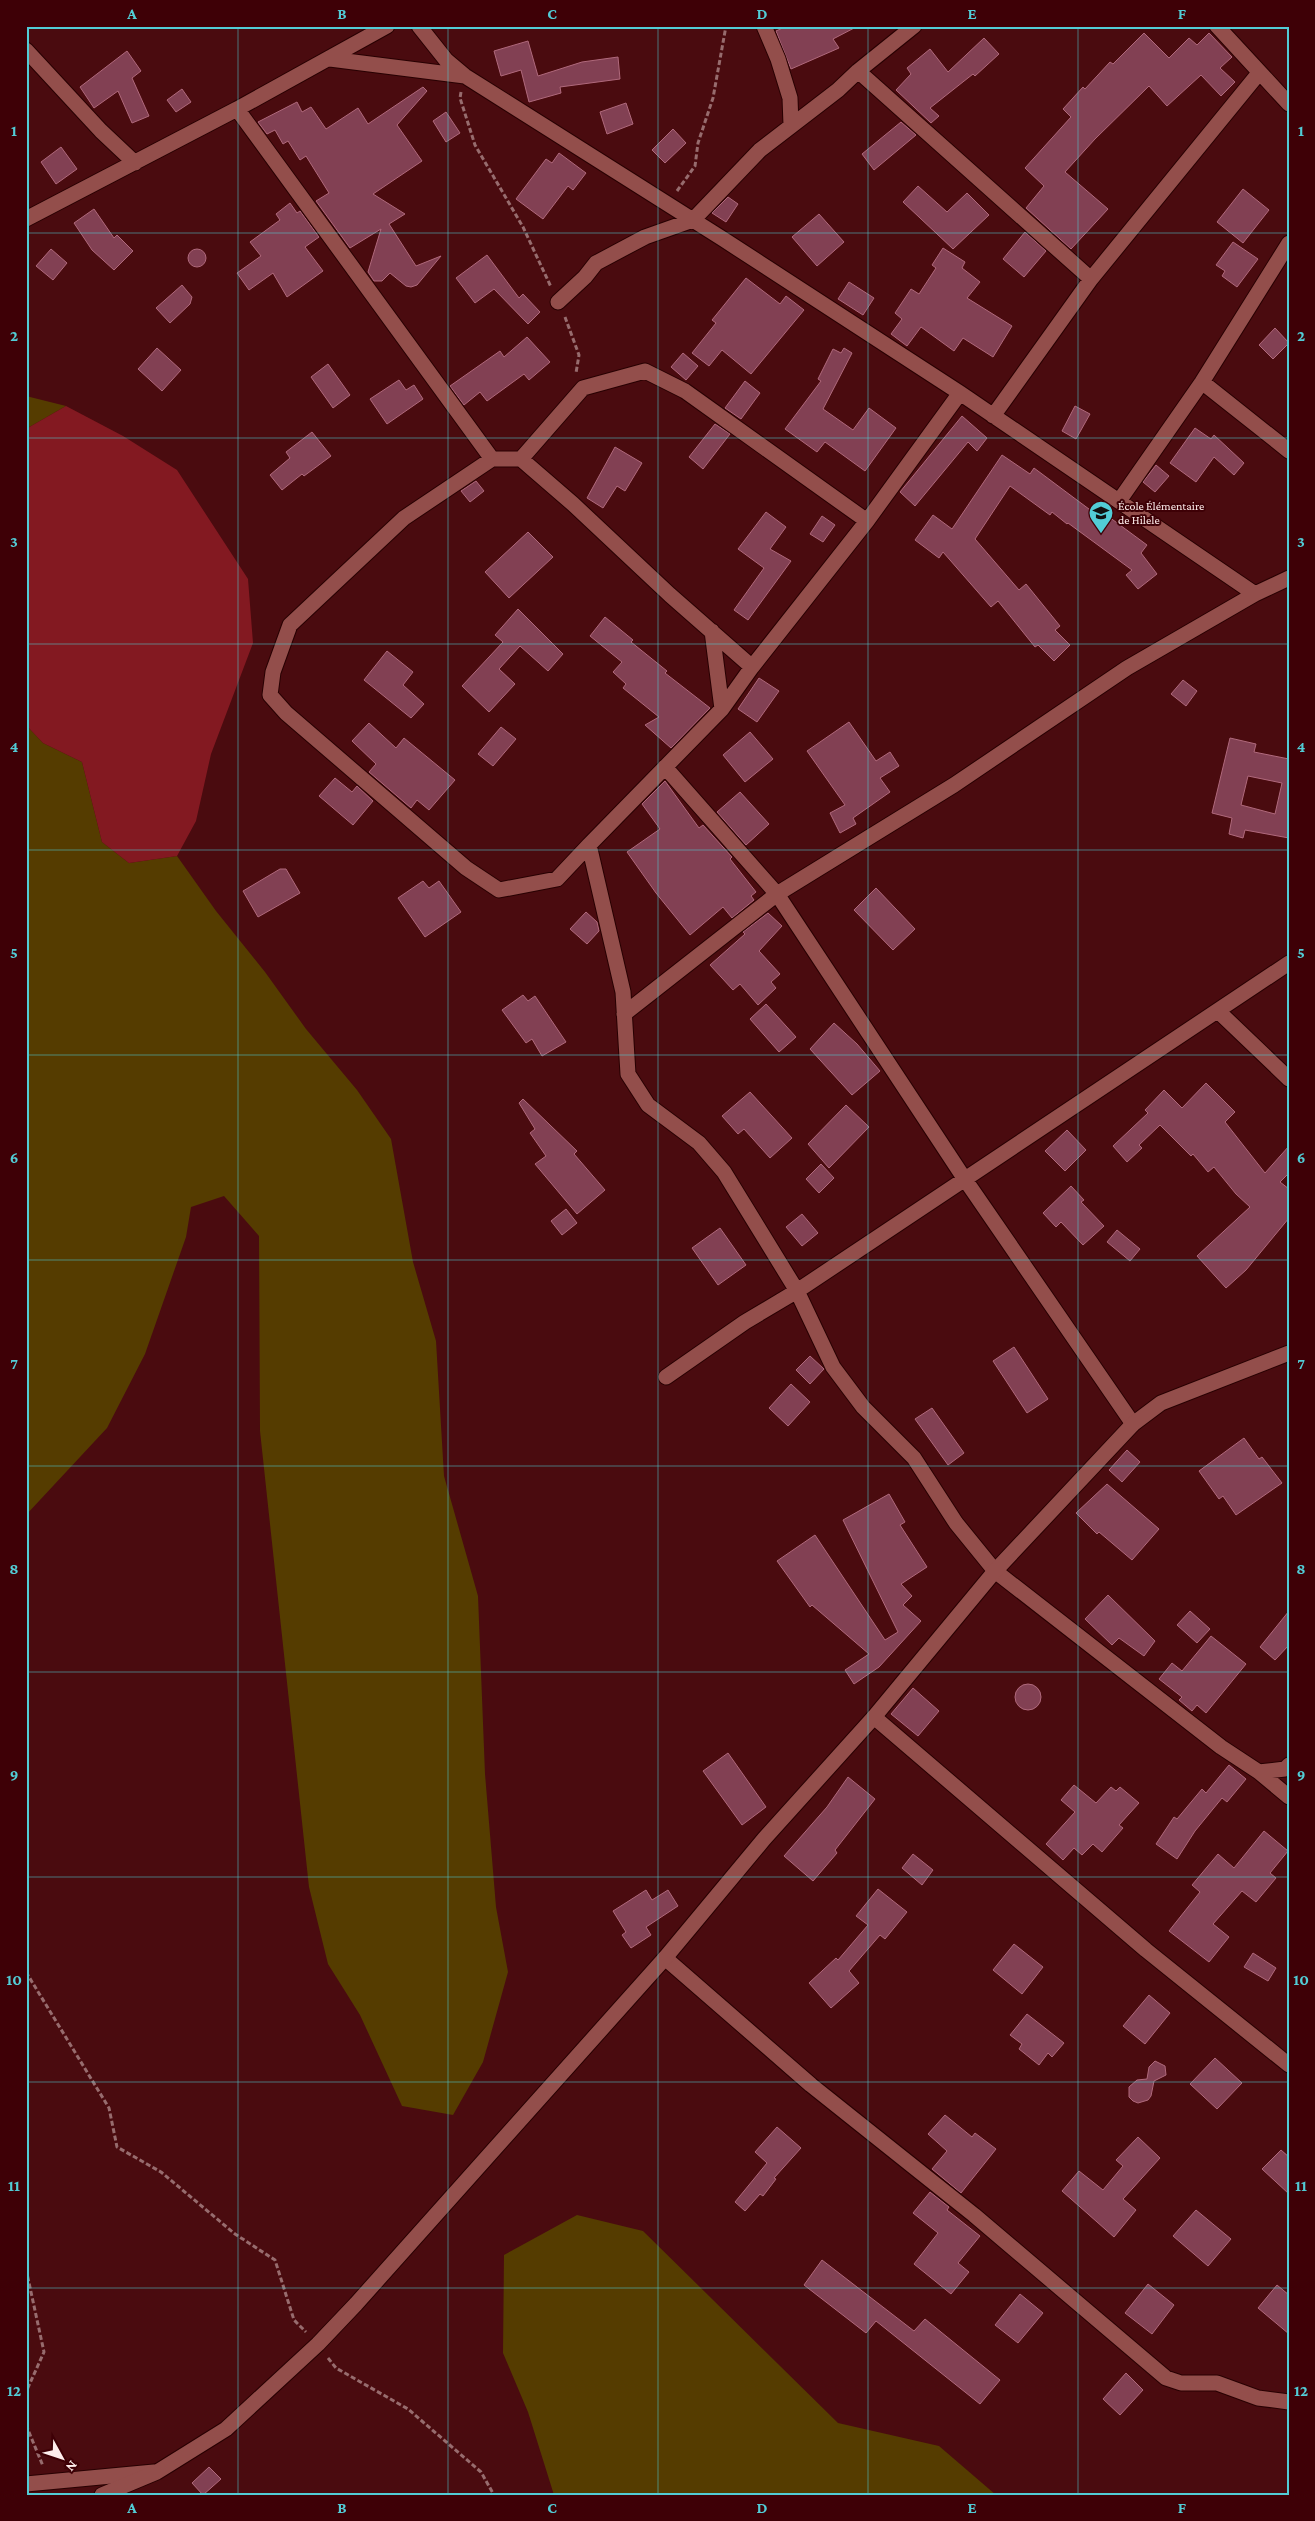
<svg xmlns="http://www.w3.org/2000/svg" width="1315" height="2521" font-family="'Crimson Pro',serif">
	<rect width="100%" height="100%" fill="#4a0b0f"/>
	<!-- green -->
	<path fill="#553c00" d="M26,396L66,406L26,429Z
		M26,725L43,743L82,762L102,842L129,863L177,856L216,911L265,972L306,1029L357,1090L391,1139L413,1262L436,1341L444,1476L478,1596L485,1774L496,1907L508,1972L483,2062L453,2115L402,2106L360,2015L328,1964L309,1887L260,1431L259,1236L224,1196L191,1207L186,1237L145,1354L107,1428L26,1515Z
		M577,2215L643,2231L838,2423L939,2446L996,2495H554L528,2412L503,2353L504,2255Z"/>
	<!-- water -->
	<path fill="#831921" d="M66,406L123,436L177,470L248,579L253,643L211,754L196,821L177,856L129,863L102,842L82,762L43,743L26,725V429Z"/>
	<!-- building -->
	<path fill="#824053" stroke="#b0697c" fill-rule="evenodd" d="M787,26H858L833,39L839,48L791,69L776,31Z
		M1144,33L1169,58L1189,38L1197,45L1209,33L1232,57L1220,68L1235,82L1221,96L1201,75L1167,106L1149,86L1095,139L1065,172L1108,209L1071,249L1026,208L1044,186L1025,168L1071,117L1063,109L1083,87L1085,89L1110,62L1113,64Z
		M984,38L999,54L975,76L973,74L930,108L939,116L931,123L896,90L911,74L907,68L930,49L948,72Z
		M528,41L538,76L582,62L618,57L620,79L560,87L561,93L529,102L521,70L501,76L494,51Z
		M127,51L141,71L132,78L149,116L132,123L118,91L94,108L80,87Z
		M423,87L427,91L397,125L422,161L373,194L405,214L389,224L416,266L441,256L417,285L411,287L406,286L390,273L382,281H374L368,272L381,229L350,248L316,201L329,193L306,156L300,160L288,141L283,144L275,130L267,134L258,122L297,102L302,112L311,107L326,129L358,108L368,124Z
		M182,89L191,102L176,112L167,100Z
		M626,103L633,124L607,134L600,112Z
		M446,112L460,133L446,142L433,121Z
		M901,122L916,135L874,170L862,154Z
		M673,129L686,143L665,163L652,150Z
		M61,147L77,169L56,184L41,162Z
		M559,153L586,173L573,190L568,186L543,219L516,199L546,159L552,163Z
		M918,186L947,212L967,193L989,215L953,249L903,202Z
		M1243,189L1269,210L1243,243L1217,222Z
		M728,197L738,204L726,222L712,213Z
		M290,203L297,213L300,211L319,237L305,247L323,271L287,297L273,273L249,290L237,273L261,256L250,242L280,220L276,214Z
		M94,209L114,238L117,235L133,251L114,270L92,250L74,223Z
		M819,214L844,242L817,266L792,237Z
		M1025,232L1046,251L1024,277L1003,259Z
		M1233,242L1258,259L1237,287L1222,276L1225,271L1216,265Z
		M943,248L965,262L962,268L980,282L967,298L1012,326L993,357L963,338L954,351L921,327L907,346L891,334L902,319L895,313L911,289L919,294L936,268L932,265Z
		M188 258a9 9 0 1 1 18 0a9 9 0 1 1-18 0Z
		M51,249L67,263L53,280L36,266Z
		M487,255L519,298L523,294L540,312L528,324L494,289L475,303L456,278Z
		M746,278L780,304L786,296L804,310L751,374L722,350L709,366L692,353L716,323L712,320Z
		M849,282L874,298L863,315L838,299Z
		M182,285L192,297L190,304L170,323L156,308Z
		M1275,328L1289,343L1273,359L1259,345Z
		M527,337L550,362L529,380L524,374L487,401L480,392L464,405L450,386L500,351L504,357Z
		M157,348L181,370L162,391L138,369Z
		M844,348L852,353L823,409L853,430L869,408L896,428L865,471L825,442L817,452L785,429L821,381L818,379L833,349L841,353Z
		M683,353L698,366L686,380L671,367Z
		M328,364L350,395L333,408L311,377Z
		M399,380L406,390L414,385L423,399L387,424L370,399Z
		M745,381L760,393L741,419L725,408Z
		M1075,406L1090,414L1076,439L1062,431Z
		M962,416L987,438L977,451L968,442L915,506L900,492Z
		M715,424L730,434L703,469L689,457Z
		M1195,428L1211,439L1214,435L1244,463L1234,475L1214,457L1196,482L1170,463Z
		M312,432L331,456L304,476L302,474L282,490L270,475L290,458L286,452Z
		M615,447L642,463L625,491L617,486L603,508L587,498Z
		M1002,455L1030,474L1034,468L1101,518L1105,514L1147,545L1141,553L1157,574L1138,589L1126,575L1132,570L1068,523L1067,524L1052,512L1050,515L1010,486L975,539L1019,590L1026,584L1060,626L1055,630L1070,645L1054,661L1038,645L1035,647L998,601L991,607L943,552L939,558L915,540L933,515L952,529Z
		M1156,465L1169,476L1155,492L1143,482Z
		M476,481L484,491L470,502L461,491Z
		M766,512L786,527L770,549L791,561L748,620L734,610L764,568L738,549Z
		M822,516L835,525L823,542L810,534Z
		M528,532L553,557L509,598L485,572Z
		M518,609L563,654L548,671L520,646L499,669L515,684L489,712L462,686L503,642L495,635Z
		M605,617L633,640L631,642L667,671L665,673L710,708L671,748L645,725L659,717L623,688L626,684L613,672L622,662L590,636Z
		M387,651L413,672L403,685L424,704L411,718L364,680Z
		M759,678L779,691L757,722L738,709Z
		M1183,680L1197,691L1186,706L1171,694Z
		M849,722L876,761L890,752L899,766L880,778L890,792L853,818L856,824L840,833L830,813L845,805L807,751Z
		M369,723L396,748L404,738L455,780L429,810L417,800L411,808L369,772L376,764L352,741Z
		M501,727L516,739L493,766L478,754Z
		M750,732L773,759L745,782L723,755Z
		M1230,738L1256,744L1254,752L1289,759V838L1245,830L1243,838L1229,834L1232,818L1212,813ZM1248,776L1282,783L1275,814L1241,805Z
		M335,778L352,792L357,786L373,801L353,825L319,796Z
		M665,781L699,828L703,825L732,857L730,859L756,892L751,896L754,900L732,918L723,907L690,935L656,893L627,852L660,829L642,804Z
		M740,792L769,824L746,845L717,812Z
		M280,869H286L300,893L258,917L243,891Z
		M423,881L429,888L439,881L461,912L425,937L398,898Z
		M876,888L915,929L893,950L854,910Z
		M586,912L597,922L599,931L587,944L570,929Z
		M768,913L782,926L759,951L780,974L771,982L776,988L758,1005L740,984L733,990L710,965L745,934L743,932Z
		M523,995L528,1001L535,996L566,1042L542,1056L532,1039L526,1043L502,1010Z
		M766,1004L796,1037L779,1052L750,1019Z
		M834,1023L857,1044L880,1071L852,1095L810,1049Z
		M1206,1083L1235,1112L1225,1122L1265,1173L1289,1146V1173L1280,1182L1289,1189V1218L1246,1270L1226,1288L1197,1256L1250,1207L1236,1194L1214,1167L1208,1172L1193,1154L1191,1156L1160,1125L1139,1145L1142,1148L1127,1162L1113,1146L1148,1113L1145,1110L1164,1090L1182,1108Z
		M750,1092L792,1138L770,1158L744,1129L738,1134L722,1116Z
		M523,1099L577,1151L574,1154L605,1190L577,1214L535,1164L546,1156L530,1133L535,1129L519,1103Z
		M846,1105L869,1127L829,1168L808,1144Z
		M1067,1130L1086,1150L1065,1171L1045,1151Z
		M821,1164L834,1178L819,1193L806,1179Z
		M1071,1186L1084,1200L1081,1202L1104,1226L1083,1245L1061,1222L1056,1227L1043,1213Z
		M566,1209L577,1223L562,1235L551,1221Z
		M802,1214L818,1233L802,1246L786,1227Z
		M720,1228L746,1265L718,1285L692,1248Z
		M1117,1230L1140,1249L1130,1261L1107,1242Z
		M1014,1347L1048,1399L1027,1413L993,1361Z
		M810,1356L824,1369L810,1384L796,1370Z
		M791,1384L810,1402L788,1426L769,1408Z
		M932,1408L964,1453L948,1465L915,1419Z
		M1244,1438L1259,1459L1262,1457L1282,1483L1236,1515L1223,1496L1219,1499L1199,1471Z
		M1127,1450L1140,1462L1122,1482L1109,1470Z
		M1107,1484L1159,1529L1132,1560L1099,1532L1097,1534L1076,1513Z
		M889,1494L905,1522L900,1525L927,1567L901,1584L912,1596L903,1605L921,1621L879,1667L854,1684L845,1670L869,1654L812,1605L810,1607L777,1561L815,1535L885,1640L898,1632L843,1520Z
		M1108,1595L1155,1641L1144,1656L1119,1638L1112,1645L1085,1619Z
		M1190,1611L1210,1629L1197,1643L1177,1625Z
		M1289,1611V1645L1275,1660L1260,1647Z
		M1211,1636L1246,1664L1206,1713L1197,1705L1192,1711L1179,1700L1182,1697L1159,1679L1172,1663L1182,1671Z
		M1015 1697a13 13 0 1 1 26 0a13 13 0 1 1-26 0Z
		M913,1688L939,1711L918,1736L891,1714Z
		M728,1753L766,1807L742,1825L703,1771Z
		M1229,1765L1246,1779L1227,1802L1222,1798L1195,1831L1177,1859L1156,1844L1174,1817L1177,1819L1202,1789L1206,1793Z
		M848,1777L875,1799L835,1850L837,1853L813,1881L784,1856L827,1807Z
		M1074,1785L1096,1803L1111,1787L1116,1791L1120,1787L1139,1803L1119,1825L1123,1828L1102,1852L1093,1844L1082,1855L1074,1848L1063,1860L1046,1844L1075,1812L1061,1800Z
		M1264,1831L1288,1851L1270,1873L1276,1878L1256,1902L1242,1891L1213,1924L1229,1937L1209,1962L1169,1931L1200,1892L1192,1885L1218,1854L1234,1868Z
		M913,1854L933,1870L922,1885L902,1868Z
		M878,1889L907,1912L885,1939L880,1935L849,1971L859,1983L831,2008L809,1983L836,1958L838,1960L868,1925L856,1916Z
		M646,1890L652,1900L668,1890L678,1906L646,1927L651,1935L631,1948L622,1935L626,1932L613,1911Z
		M1014,1944L1043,1967L1022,1994L993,1970Z
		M1253,1953L1276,1968L1268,1981L1244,1967Z
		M1149,1995L1170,2013L1145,2044L1123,2026Z
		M1027,2014L1064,2043L1052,2057L1048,2053L1039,2065L1019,2049L1022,2044L1010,2035Z
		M1215,2058L1242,2083L1217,2109L1190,2084Z
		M1155,2061L1165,2066L1166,2075L1154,2081L1151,2096L1148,2100L1138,2103L1133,2101L1129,2097V2087L1137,2080L1147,2079L1149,2067Z
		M945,2115L972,2137L975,2133L996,2149L961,2193L932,2169L947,2151L928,2134Z
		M777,2127L801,2148L774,2178L776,2179L763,2196L760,2194L745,2211L735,2202L767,2163L755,2152Z
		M1138,2137L1160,2158L1123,2199L1136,2210L1114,2237L1062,2191L1079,2171L1103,2190L1123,2166L1116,2160Z
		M1281,2150L1289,2157V2194L1262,2169Z
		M930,2192L949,2207L947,2210L980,2236L958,2263L969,2272L951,2294L914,2264L938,2233L913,2213Z
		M1196,2210L1231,2239L1208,2266L1173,2236Z
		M822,2260L914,2331L925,2319L1000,2380L980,2404L876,2321L866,2333L804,2285Z
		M1148,2284L1174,2305L1152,2334L1125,2313Z
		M1277,2285L1289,2295V2334L1258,2308Z
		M1020,2294L1043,2313L1018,2343L995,2325Z
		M1126,2373L1143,2390L1120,2415L1103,2399Z
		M209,2467L221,2479L203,2495L192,2483Z"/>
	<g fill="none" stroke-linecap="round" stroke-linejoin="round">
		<defs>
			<path id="street" d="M419,26L446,60L465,76L723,239L960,393L1255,594
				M764,26L778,59L790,98L791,125
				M1217,26L1289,104
				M26,50L101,131L135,163
				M330,59L465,76
				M858,71L1091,279
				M237,109L492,459
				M26,219L237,109L387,26
				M558,302L585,277L596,263L645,237L693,220L760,150L838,90L858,71L914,26
				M1202,382L1289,451
				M960,393L867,521L752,667L722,709L589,845L623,992L628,1074L648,1105L699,1143L724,1172L797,1291L833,1367L863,1407L914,1458L956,1523L995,1571L1221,1747L1259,1772L1289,1797
				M993,416L1091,279L1259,73
				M521,459L583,388L645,371L685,391L867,521
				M1119,501L1202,382L1289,243
				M712,631L722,709
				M665,767L777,894L964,1178L1133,1424
				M589,845L557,879L499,890L466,868L286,713L270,695L273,672L290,625L404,518L492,459H521L573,504L670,595L752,667
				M1218,1011L1289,1079
				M624,1014L777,894L954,785L1127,668L1255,594L1289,578
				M666,1377L745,1322L797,1291L1289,963
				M874,1717L1146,1950L1289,2065
				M1259,1772L1285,1769L1289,1765
				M665,1958L811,2085L974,2215L1166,2378L1181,2383H1217L1258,2398L1289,2402
				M26,2484L154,2472"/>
			<path id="secondary" d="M102,2495L157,2472L226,2429L318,2344L356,2304L665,1958L764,1839L874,1717L995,1571L1133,1424L1161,1403L1289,1353"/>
		</defs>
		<!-- street casing -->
		<use href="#street" stroke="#280002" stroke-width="17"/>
		<!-- secondary casing -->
		<use href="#secondary" stroke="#280002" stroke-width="17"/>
		<!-- path -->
		<path stroke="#976c6e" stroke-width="3" stroke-dasharray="5 2.5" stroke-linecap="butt" d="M461,92L460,98L475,145L523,227L551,287
			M677,191L695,166L698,143L713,98L726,26
			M565,317L579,355L576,373
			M26,1972L109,2108L117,2147L161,2172L235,2234L275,2260L294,2320L306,2332
			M26,2269L44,2352L26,2392
			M328,2358L336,2368L408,2409L481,2472L494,2495
			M26,2425L43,2466"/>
		<!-- street -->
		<use href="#street" stroke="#934e4b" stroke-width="15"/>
		<!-- secondary -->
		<use href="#secondary" stroke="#934e4b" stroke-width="15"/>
	</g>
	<!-- grid -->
	<path fill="none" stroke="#52ccd6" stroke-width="1" stroke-opacity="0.55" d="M238,26V2495M448,26V2495M658,26V2495M868,26V2495M1078,26V2495M26,233H1289M26,438H1289M26,644H1289M26,850H1289M26,1055H1289M26,1260H1289M26,1466H1289M26,1672H1289M26,1877H1289M26,2082H1289M26,2288H1289"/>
	<!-- icons -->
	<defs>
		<symbol id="school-pin" viewBox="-11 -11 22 30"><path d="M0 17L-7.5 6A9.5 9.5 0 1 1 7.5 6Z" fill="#52ccd6" stroke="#3e0006"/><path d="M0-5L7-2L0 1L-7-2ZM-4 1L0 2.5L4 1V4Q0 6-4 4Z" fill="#111"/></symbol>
	</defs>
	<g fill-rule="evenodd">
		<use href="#school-pin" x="1087" y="499" width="28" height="38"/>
	</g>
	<g text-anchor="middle" stroke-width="4" stroke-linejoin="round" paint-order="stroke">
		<!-- poi labels -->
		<g font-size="12" fill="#feedec" stroke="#3e0006" text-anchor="start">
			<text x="1118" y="510">École Élémentaire<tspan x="1118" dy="14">de Hilele</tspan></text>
		</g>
	</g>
	<!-- border -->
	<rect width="1315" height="2521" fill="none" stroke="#3e0006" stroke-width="55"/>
	<!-- north arrow -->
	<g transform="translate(62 2458) rotate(130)" stroke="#3e0006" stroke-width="4" paint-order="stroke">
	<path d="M0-4L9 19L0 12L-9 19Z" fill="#feedec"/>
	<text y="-8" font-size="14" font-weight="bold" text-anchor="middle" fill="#feedec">N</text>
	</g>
	<rect x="28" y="28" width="1260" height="2466" fill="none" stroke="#52ccd6" stroke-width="2"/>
	<g font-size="16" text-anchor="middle" font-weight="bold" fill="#52ccd6">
		<text x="132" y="19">A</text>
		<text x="342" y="19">B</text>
		<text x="552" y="19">C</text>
		<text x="762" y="19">D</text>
		<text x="972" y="19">E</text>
		<text x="1182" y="19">F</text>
		<text x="14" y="136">1</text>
		<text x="1301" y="136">1</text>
		<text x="14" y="341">2</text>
		<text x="1301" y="341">2</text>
		<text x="14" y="547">3</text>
		<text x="1301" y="547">3</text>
		<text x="14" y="752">4</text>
		<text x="1301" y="752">4</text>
		<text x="14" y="958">5</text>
		<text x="1301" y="958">5</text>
		<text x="14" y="1163">6</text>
		<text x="1301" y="1163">6</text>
		<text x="14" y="1369">7</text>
		<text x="1301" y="1369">7</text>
		<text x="14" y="1574">8</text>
		<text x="1301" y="1574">8</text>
		<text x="14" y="1780">9</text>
		<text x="1301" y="1780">9</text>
		<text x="14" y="1985">10</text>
		<text x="1301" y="1985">10</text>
		<text x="14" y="2191">11</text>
		<text x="1301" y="2191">11</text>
		<text x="14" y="2396">12</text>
		<text x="1301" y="2396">12</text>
		<text x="132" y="2513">A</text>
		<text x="342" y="2513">B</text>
		<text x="552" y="2513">C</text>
		<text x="762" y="2513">D</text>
		<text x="972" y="2513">E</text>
		<text x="1182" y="2513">F</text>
	</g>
</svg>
